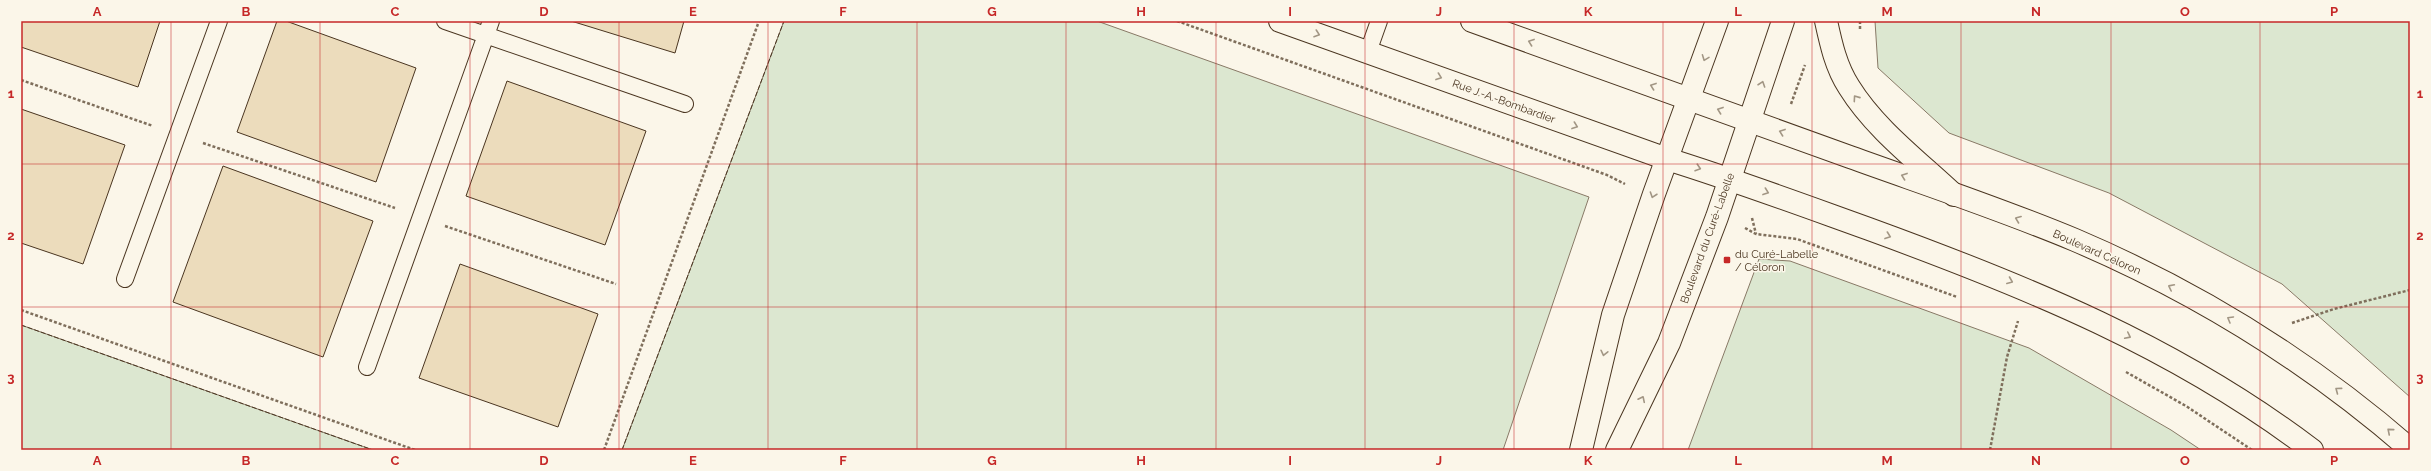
<svg xmlns="http://www.w3.org/2000/svg" width="2431" height="471" font-family="Raleway,sans-serif">
	<rect width="100%" height="100%" fill="#fbf6e9"/>
	<!-- green -->
	<path fill="#dce7d0" stroke="#887966" d="M784,21H1097L1589,197L1503,450H622Z
		M1875,21H2410V397L2282,284L2109,193L1949,133L1878,68Z
		M1759,259L1790,261L2029,348L2171,430L2201,450H1688Z
		M21,325L373,450H21Z"/>
	<!-- building -->
	<path fill="#ecdcbc" stroke="#4a3520" d="M21,21H160L138,87L21,47Z
		M277,21H286L416,68L376,182L237,132Z
		M571,21H684L675,53Z
		M507,81L646,131L605,245L466,196Z
		M21,109L125,145L83,264L21,243Z
		M223,166L373,221L323,357L173,302Z
		M460,264L598,314L558,427L419,378Z"/>
	<g fill="none" stroke-linecap="round" stroke-linejoin="round">
		<defs>
			<path id="lane" d="M445,21L685,104
				M1368,52L1379,21
				M125,279L219,21
				M367,367L491,21"/>
			<path id="secondary" d="M1280,21L1667,159C1735,180 1802,205 1869,229C2028,287 2176,347 2312,450
				M1472,21C1598,66 1724,111 1850,157C1925,184 2001,209 2075,240C2197,292 2310,362 2410,449"/>
			<path id="primary" d="M1826,21C1831,44 1836,67 1849,87C1875,129 1918,161 1954,195
				M1581,450L1613,315L1654,194L1717,21
				M1617,450L1669,343L1717,217L1783,21"/>
		</defs>
		<!-- lane casing -->
		<use href="#lane" stroke="#4a3520" stroke-width="18"/>
		<!-- secondary casing -->
		<use href="#secondary" stroke="#4a3520" stroke-width="24"/>
		<!-- primary casing -->
		<use href="#primary" stroke="#4a3520" stroke-width="24"/>
		<!-- path -->
		<path stroke="#7f6f5c" stroke-width="2.5" stroke-dasharray="3 2" stroke-linecap="butt" d="M1177,21L1607,175L1625,184
			M1860,29V21
			M21,80L153,126
			M1791,104L1805,65
			M203,143L395,208
			M1752,218L1756,234
			M445,226L616,284
			M1745,228L1756,234L1797,239L1957,297
			M21,310L415,450
			M2292,323L2334,309L2410,290
			M2126,372L2186,406L2252,450
			M604,450L759,21
			M1990,450L2007,357L2018,321"/>
		<!-- lane -->
		<use href="#lane" stroke="#fbf6e9" stroke-width="16"/>
		<!-- secondary -->
		<use href="#secondary" stroke="#fbf6e9" stroke-width="22"/>
		<!-- primary -->
		<use href="#primary" stroke="#fbf6e9" stroke-width="22"/>
		<!-- fence -->
		<path stroke="#4a3520" stroke-width="1" stroke-dasharray="5 2" stroke-linecap="butt" d="M21,325L373,450
			M622,450L784,21"/>
	</g>
	<!-- one-way arrows -->
	<defs><path id="oneway-chevron" d="M-2-3.5L2.5 0L-2 3.5" fill="none" stroke-width="1.6" stroke-linecap="round" stroke-linejoin="round"/></defs>
	<g stroke="#a29684">
		<use href="#oneway-chevron" transform="translate(1317 34) rotate(19)"/>
		<use href="#oneway-chevron" transform="translate(1531 42) rotate(-160)"/>
		<use href="#oneway-chevron" transform="translate(1705 58) rotate(111)"/>
		<use href="#oneway-chevron" transform="translate(1439 77) rotate(20)"/>
		<use href="#oneway-chevron" transform="translate(1762 84) rotate(-71)"/>
		<use href="#oneway-chevron" transform="translate(1653 86) rotate(-160)"/>
		<use href="#oneway-chevron" transform="translate(1856 98) rotate(-125)"/>
		<use href="#oneway-chevron" transform="translate(1720 110) rotate(-160)"/>
		<use href="#oneway-chevron" transform="translate(1575 126) rotate(20)"/>
		<use href="#oneway-chevron" transform="translate(1782 132) rotate(-160)"/>
		<use href="#oneway-chevron" transform="translate(1698 168) rotate(18)"/>
		<use href="#oneway-chevron" transform="translate(1904 176) rotate(-160)"/>
		<use href="#oneway-chevron" transform="translate(1766 192) rotate(20)"/>
		<use href="#oneway-chevron" transform="translate(1653 195) rotate(109)"/>
		<use href="#oneway-chevron" transform="translate(2018 219) rotate(-159)"/>
		<use href="#oneway-chevron" transform="translate(1888 236) rotate(20)"/>
		<use href="#oneway-chevron" transform="translate(2010 281) rotate(22)"/>
		<use href="#oneway-chevron" transform="translate(2171 287) rotate(-153)"/>
		<use href="#oneway-chevron" transform="translate(2230 319) rotate(-150)"/>
		<use href="#oneway-chevron" transform="translate(2128 336) rotate(26)"/>
		<use href="#oneway-chevron" transform="translate(1604 353) rotate(103)"/>
		<use href="#oneway-chevron" transform="translate(2338 390) rotate(-143)"/>
		<use href="#oneway-chevron" transform="translate(1642 399) rotate(-64)"/>
		<use href="#oneway-chevron" transform="translate(2390 431) rotate(-140)"/>
	</g>
	<!-- grid -->
	<path fill="none" stroke="#c62828" stroke-width="1" stroke-opacity="0.55" d="M171,21V450M320,21V450M470,21V450M619,21V450M768,21V450M917,21V450M1066,21V450M1216,21V450M1365,21V450M1514,21V450M1663,21V450M1812,21V450M1961,21V450M2111,21V450M2260,21V450M21,164H2410M21,307H2410"/>
	<!-- markers -->
	<rect fill="#c62828" stroke="#fbf6e9" stroke-width="1.5" x="1723" y="256" width="8" height="8" rx="2"/>
	<g text-anchor="middle" stroke-width="3" stroke-linejoin="round" paint-order="stroke">
		<!-- street labels -->
		<g font-size="11" fill="#4a3520" stroke="#fbf6e9">
			<text transform="translate(1504 101) rotate(20)" y="4">Rue J.-A.-Bombardier</text>
			<text transform="translate(1707 238) rotate(-70)" y="4">Boulevard du Curé-Labelle</text>
			<text transform="translate(2097 252) rotate(24)" y="4">Boulevard Céloron</text>
		</g>
		<!-- poi labels -->
		<g font-size="11" fill="#4a3520" stroke="#fbf6e9" text-anchor="start">
			<text x="1735" y="258">du Curé-Labelle<tspan x="1735" dy="13">/ Céloron</tspan></text>
		</g>
	</g>
	<!-- border -->
	<rect width="2431" height="471" fill="none" stroke="#fbf6e9" stroke-width="44"/>
	<rect x="22" y="22" width="2387" height="427" fill="none" stroke="#c62828" stroke-width="1.5"/>
	<g font-size="13" text-anchor="middle" font-weight="bold" fill="#c62828">
		<text x="97" y="16">A</text>
		<text x="246" y="16">B</text>
		<text x="395" y="16">C</text>
		<text x="544" y="16">D</text>
		<text x="693" y="16">E</text>
		<text x="843" y="16">F</text>
		<text x="992" y="16">G</text>
		<text x="1141" y="16">H</text>
		<text x="1290" y="16">I</text>
		<text x="1439" y="16">J</text>
		<text x="1588" y="16">K</text>
		<text x="1738" y="16">L</text>
		<text x="1887" y="16">M</text>
		<text x="2036" y="16">N</text>
		<text x="2185" y="16">O</text>
		<text x="2334" y="16">P</text>
		<text x="11" y="98">1</text>
		<text x="2420" y="98">1</text>
		<text x="11" y="240">2</text>
		<text x="2420" y="240">2</text>
		<text x="11" y="382">3</text>
		<text x="2420" y="382">3</text>
		<text x="97" y="465">A</text>
		<text x="246" y="465">B</text>
		<text x="395" y="465">C</text>
		<text x="544" y="465">D</text>
		<text x="693" y="465">E</text>
		<text x="843" y="465">F</text>
		<text x="992" y="465">G</text>
		<text x="1141" y="465">H</text>
		<text x="1290" y="465">I</text>
		<text x="1439" y="465">J</text>
		<text x="1588" y="465">K</text>
		<text x="1738" y="465">L</text>
		<text x="1887" y="465">M</text>
		<text x="2036" y="465">N</text>
		<text x="2185" y="465">O</text>
		<text x="2334" y="465">P</text>
	</g>
</svg>
